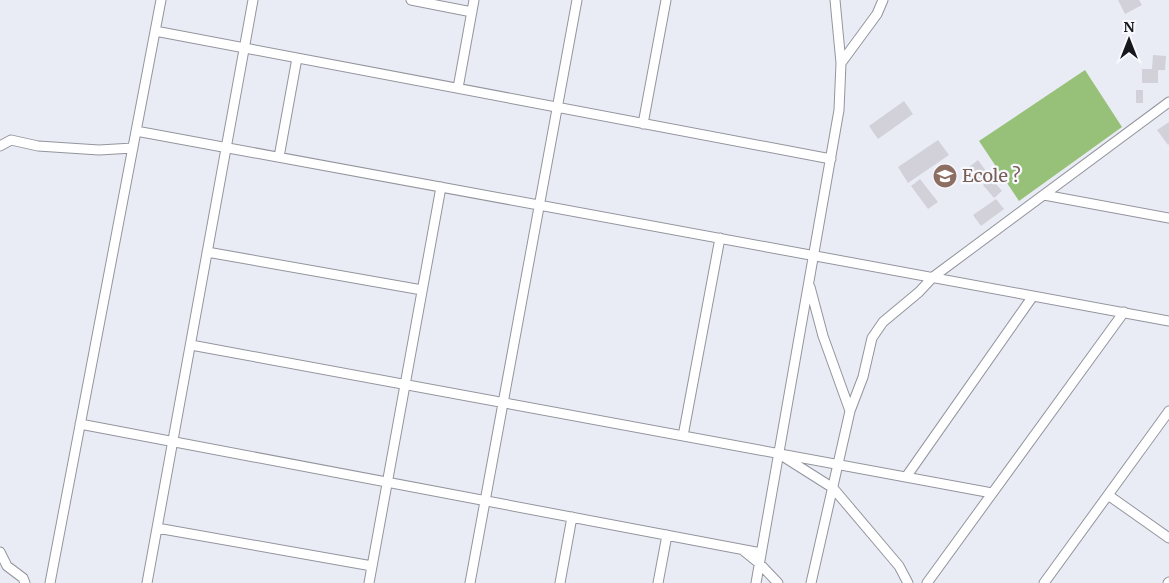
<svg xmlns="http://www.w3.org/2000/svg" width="1169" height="583" font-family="Merriweather,serif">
	<rect width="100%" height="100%" fill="#eaecf5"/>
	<!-- forest -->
	<path fill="#97c179" d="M1085,70L1122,127L1019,201L979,141Z"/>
	<!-- building -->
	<path fill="#d2d1da" d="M1118,0H1139L1142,5L1125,14Z
		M1153,55L1166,56L1165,70H1158V83H1142V69H1152Z
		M1136,90H1143V103H1136Z
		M904,101L913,114L878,139L869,126Z
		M1169,122V144L1168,145L1157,130Z
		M938,140L949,155L908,183L898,167Z
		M978,160L989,175L980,182L969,167Z
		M991,178L1002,191L994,198L983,185Z
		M920,179L938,202L928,209L911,186Z
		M996,199L1004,209L981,226L973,215Z"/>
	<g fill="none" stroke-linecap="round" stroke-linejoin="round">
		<defs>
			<path id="street" d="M411,0L472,12
				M155,31L831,159
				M841,63L877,14L883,0
				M458,88L474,0
				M643,124L666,0
				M136,131L1169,321
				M0,146L11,140L38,146L99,150L133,148
				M279,157L297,58
				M1044,195L1169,218
				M207,252L422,290
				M810,287L823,336L850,411
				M191,345L992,493
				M80,424L761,553
				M683,436L720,238
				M784,457L833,488L899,566L908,583
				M906,477L1033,296
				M1108,495L1169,538
				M157,528L372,566
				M744,551L760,564L778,583
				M0,552L7,566L23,578L25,583
				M50,583L161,0
				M147,583L253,0
				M369,583L441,187
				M470,583L577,0
				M560,583L572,517
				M658,583L667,535
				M756,583L839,110L841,63L835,0
				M811,583L850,411L863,377L872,338L883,322L919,292L933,277L1169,102
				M927,583L1124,312
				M1044,583L1169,411
				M1168,583L1169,582"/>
		</defs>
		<!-- street casing -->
		<use href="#street" stroke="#93959e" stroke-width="11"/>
		<!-- street -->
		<use href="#street" stroke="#fff" stroke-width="9"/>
	</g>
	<!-- icons -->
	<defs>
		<symbol id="school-disc" viewBox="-11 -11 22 22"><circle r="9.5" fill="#8d6e63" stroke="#f8f9ff"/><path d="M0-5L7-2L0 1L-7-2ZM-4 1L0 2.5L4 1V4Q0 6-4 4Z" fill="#fff"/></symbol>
	</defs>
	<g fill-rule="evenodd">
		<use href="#school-disc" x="931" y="162" width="28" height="28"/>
	</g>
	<g text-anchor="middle" stroke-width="4.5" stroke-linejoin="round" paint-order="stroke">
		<!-- education labels -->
		<g font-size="18" fill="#785e54" stroke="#f8f9ff" text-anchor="start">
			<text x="962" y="182">Ecole ?</text>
		</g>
	</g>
	<!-- north arrow -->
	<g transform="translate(1129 40)" stroke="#f8f9ff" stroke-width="4" paint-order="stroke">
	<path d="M0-4L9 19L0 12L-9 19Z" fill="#17181b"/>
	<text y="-8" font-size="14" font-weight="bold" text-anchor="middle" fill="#17181b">N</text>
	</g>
</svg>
